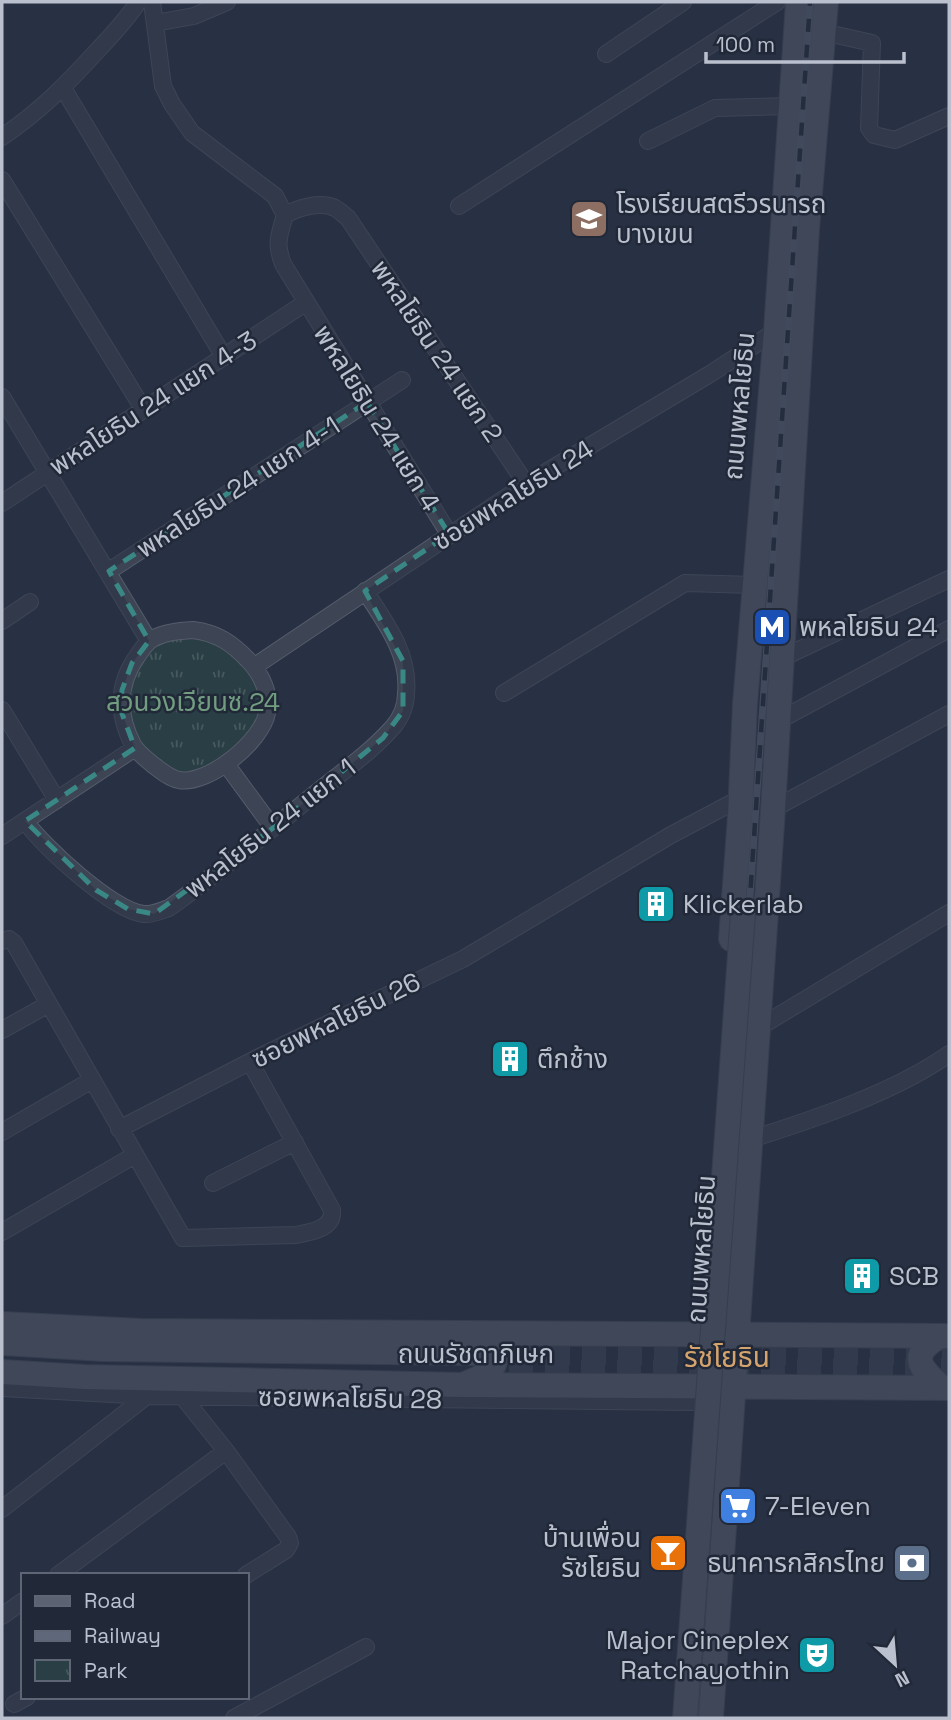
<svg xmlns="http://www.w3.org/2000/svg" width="951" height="1720" font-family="'Space Grotesk','Noto Sans Thai',sans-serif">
	<defs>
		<pattern id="park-tufts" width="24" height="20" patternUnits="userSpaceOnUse" patternTransform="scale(1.75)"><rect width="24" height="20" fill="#2a3f45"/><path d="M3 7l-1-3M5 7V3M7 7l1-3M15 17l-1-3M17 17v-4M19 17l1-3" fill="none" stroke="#47595f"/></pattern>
	</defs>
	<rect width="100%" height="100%" fill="#283144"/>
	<!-- park -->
	<path fill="url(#park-tufts)" d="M167,633L226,641L268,699L262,726L219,768L168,776L125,725L124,683L141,650Z"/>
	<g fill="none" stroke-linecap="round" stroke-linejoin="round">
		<!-- primary-tunnel -->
		<path stroke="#3e4659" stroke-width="24" stroke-dasharray="24 12" stroke-linecap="butt" d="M474,1353H949
			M473,1372L949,1370"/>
		<defs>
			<path id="minor" d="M152,2L163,86L172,104L192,133L275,196L285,215
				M155,23L194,16L227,2
				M823,32L872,43L869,128L874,135L895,140L949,116
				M606,54L683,2
				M63,88L224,357
				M2,137C39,112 66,85 96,52C111,36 126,21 138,2
				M648,141L715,108L790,106
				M2,180L144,410
				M459,206L777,2
				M285,215C298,208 320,201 335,208C339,210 344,215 348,218L526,484
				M285,215C279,236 275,243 283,264L449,534
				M2,397L149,641
				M2,503L305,303
				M109,571L402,380
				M2,621L30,602
				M193,630C217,633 232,643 248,660C261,673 271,694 267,713C262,741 209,785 179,780C169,778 160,770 152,764C145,758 138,753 133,745C117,714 117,684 138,655C142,649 146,643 152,639C165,632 179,631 193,630Z
				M782,658L949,579
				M255,666L526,484L710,374L776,331
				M504,693L685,583L754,585
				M2,710L57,800
				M776,722L949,629
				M226,764L273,828
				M773,809L949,714
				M25,821C44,847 111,909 143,914C152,915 160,911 169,908C220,872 268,832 316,793C342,772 371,752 393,727C401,718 406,705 406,693C410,654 385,622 365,591
				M2,836L135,748
				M2,941L9,939L14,943L183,1238L296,1235C310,1232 334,1229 332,1210L250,1062
				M756,1029L949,913
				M2,1030L49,1004
				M119,1129L267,1053L463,959L671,835L741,798
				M2,1132L92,1080
				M751,1139C815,1119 895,1092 949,1054
				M213,1183L295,1142
				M2,1232L135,1155
				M2,1388L148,1396L698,1402
				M178,1391L226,1451L288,1537L290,1543L286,1550L246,1575
				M2,1509L152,1392
				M58,1575L226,1451
				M2,1616L23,1601
				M14,1704L27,1697
				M234,1718L366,1647"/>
			<path id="primary" d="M731,939L740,816L745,704L776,331L798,2
				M2,1324L141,1331L949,1336
				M940,1336C908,1355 919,1367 942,1388
				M2,1343L104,1349L473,1353
				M2,1372L85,1377L463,1385L949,1388
				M465,1384C473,1380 484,1377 490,1371C505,1354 483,1340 469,1334
				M711,1718L773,809L807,229L826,2"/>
		</defs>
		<!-- minor casing -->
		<use href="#minor" stroke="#555c6b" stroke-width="18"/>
		<!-- primary casing -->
		<use href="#primary" stroke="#464d5d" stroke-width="26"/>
		<!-- minor -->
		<use href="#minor" stroke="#3d4453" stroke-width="16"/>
		<!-- primary -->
		<use href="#primary" stroke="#5b6373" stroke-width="24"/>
		<defs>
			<path id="rail" d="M695,1718L810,2"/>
		</defs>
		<!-- rail casing -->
		<use href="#rail" stroke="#5f687a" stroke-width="7"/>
		<!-- rail -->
		<use href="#rail" stroke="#212939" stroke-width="4.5" stroke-dasharray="13" stroke-linecap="butt"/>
		<defs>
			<path id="primary-bridge" d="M685,1718L743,913"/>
		</defs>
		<!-- primary-bridge casing -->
		<use href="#primary-bridge" stroke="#464d5d" stroke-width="26" stroke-linecap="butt"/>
		<!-- primary-bridge -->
		<use href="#primary-bridge" stroke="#5b6373" stroke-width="24"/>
	</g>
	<!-- marked area -->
	<path d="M0 0H951V1720H0ZM367,402L449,534L365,591L403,661V711L383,738L273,828L154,914L128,909L96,890L25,821L135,748L121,711L122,690L132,663L149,641L109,571Z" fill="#283144" fill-opacity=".55" fill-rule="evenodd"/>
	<path fill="none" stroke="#3a8886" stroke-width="5" stroke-dasharray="14 9" stroke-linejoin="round" d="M367,402L449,534L365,591L403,661V711L383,738L273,828L154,914L128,909L96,890L25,821L135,748L121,711L122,690L132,663L149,641L109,571Z"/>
	<!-- icons -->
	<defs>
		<symbol id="school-square" viewBox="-11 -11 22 22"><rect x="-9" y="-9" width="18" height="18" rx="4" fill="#8d6e63" stroke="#212939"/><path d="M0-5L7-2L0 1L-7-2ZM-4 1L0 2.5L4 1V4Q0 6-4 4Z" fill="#fff"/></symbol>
		<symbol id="metro-square" viewBox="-11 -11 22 22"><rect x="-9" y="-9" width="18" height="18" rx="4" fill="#1a4fb4" stroke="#212939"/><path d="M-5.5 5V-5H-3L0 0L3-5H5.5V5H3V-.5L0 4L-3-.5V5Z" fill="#fff"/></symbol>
		<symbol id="building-square" viewBox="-11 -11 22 22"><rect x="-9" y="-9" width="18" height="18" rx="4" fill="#0f9aa8" stroke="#212939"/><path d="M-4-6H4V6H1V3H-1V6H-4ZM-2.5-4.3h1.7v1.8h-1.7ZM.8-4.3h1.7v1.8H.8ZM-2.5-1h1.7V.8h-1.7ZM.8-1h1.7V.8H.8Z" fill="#fff"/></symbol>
		<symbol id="supermarket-square" viewBox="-11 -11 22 22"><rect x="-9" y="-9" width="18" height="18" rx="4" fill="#3f7fe0" stroke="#212939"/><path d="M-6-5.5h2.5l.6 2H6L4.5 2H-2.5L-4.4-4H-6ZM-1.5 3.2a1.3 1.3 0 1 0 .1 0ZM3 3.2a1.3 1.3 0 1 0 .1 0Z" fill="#fff"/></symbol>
		<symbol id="bar-square" viewBox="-11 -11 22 22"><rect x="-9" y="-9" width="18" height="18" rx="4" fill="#e8710a" stroke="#212939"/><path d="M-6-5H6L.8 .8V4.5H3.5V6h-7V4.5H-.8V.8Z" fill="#fff"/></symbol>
		<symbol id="bank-square" viewBox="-11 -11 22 22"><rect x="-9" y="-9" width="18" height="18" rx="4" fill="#5c6f8a" stroke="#212939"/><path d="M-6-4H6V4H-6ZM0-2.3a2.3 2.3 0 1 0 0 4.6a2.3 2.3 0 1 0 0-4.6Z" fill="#fff"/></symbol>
		<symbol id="theatre-square" viewBox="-11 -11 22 22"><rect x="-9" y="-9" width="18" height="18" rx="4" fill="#0f9aa8" stroke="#212939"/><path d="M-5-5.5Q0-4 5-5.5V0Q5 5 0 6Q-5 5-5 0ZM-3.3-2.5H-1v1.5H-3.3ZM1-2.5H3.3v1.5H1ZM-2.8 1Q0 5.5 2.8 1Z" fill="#fff"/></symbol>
	</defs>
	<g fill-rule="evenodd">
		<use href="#school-square" x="567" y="197" width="44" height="44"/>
		<use href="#metro-square" x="750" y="605" width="44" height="44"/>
		<use href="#building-square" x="634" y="882" width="44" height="44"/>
		<use href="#building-square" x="488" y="1037" width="44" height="44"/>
		<use href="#building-square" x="840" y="1254" width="44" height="44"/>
		<use href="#supermarket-square" x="716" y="1484" width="44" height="44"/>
		<use href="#bar-square" x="646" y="1531" width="44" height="44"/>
		<use href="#bank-square" x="890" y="1541" width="44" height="44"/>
		<use href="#theatre-square" x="795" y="1633" width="44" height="44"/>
	</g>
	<g text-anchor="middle" stroke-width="5" stroke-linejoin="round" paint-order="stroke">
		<!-- poi labels -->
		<g font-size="26" fill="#bac0cd" stroke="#212939" text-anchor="start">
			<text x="616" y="213">โรงเรียนสตรีวรนารถ<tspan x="616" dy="30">บางเขน</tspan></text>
			<text x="799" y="636">พหลโยธิน 24</text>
			<text x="683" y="913">Klickerlab</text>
			<text x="537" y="1068">ตึกช้าง</text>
			<text x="889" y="1285">SCB</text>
			<text x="765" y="1515">7-Eleven</text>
			<text x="641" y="1547" text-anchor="end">บ้านเพื่อน<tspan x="641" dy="30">รัชโยธิน</tspan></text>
			<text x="885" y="1572" text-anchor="end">ธนาคารกสิกรไทย</text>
			<text x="790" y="1649" text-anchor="end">Major Cineplex<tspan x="790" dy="30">Ratchayothin</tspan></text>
		</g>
		<!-- street labels -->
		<g font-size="26" fill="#bac0cd" stroke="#212939">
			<text transform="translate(437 351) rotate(56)" y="9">พหลโยธิน 24 แยก 2</text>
			<text transform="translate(153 403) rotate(-33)" y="9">พหลโยธิน 24 แยก 4-3</text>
			<text transform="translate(739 406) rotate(-85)" y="9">ถนนพหลโยธิน</text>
			<text transform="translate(377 418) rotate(58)" y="9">พหลโยธิน 24 แยก 4</text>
			<text transform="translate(238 487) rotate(-33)" y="9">พหลโยธิน 24 แยก 4-1</text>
			<text transform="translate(513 495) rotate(-32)" y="9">ซอยพหลโยธิน 24</text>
			<text transform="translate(270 828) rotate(-38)" y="9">พหลโยธิน 24 แยก 1</text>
			<text transform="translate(336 1020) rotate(-26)" y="9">ซอยพหลโยธิน 26</text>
			<text transform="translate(701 1249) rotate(-86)" y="9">ถนนพหลโยธิน</text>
			<text x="476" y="1363">ถนนรัชดาภิเษก</text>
			<text transform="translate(350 1398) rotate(1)" y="9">ซอยพหลโยธิน 28</text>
		</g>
		<!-- park labels -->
		<g font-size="26" fill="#729d80" stroke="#212939">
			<text x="193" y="711">สวนวงเวียนซ.24</text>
		</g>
		<!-- neighbourhood labels -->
		<g font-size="28" fill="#d5a46d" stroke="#212939">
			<text x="727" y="1367">รัชโยธิน</text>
		</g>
	</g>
	<!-- border -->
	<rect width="951" height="1720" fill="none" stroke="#bac0cd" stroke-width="7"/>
	<!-- legend -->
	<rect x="21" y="1573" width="228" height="126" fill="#212939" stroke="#5e6574" stroke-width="2"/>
	<rect x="35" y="1596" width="35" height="10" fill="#5b6373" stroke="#5e6574" stroke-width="2"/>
	<text x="84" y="1608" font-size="21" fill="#bac0cd">Road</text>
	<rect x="35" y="1631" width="35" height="10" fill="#5f687a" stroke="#5e6574" stroke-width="2"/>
	<text x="84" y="1643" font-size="21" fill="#bac0cd">Railway</text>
	<rect x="35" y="1660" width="35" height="21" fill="url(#park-tufts)" stroke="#5e6574" stroke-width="2"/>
	<text x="84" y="1678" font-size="21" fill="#bac0cd">Park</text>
	<!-- north arrow -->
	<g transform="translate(895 1664) rotate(154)" stroke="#212939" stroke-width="5" paint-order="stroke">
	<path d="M0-5L12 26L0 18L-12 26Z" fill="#bac0cd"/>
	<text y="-10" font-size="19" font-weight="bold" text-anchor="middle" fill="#bac0cd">N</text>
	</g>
	<!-- scale -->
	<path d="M706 52v10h198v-10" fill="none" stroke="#bac0cd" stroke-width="3.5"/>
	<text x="716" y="52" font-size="21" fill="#bac0cd" stroke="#212939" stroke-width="5" paint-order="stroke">100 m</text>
</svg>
